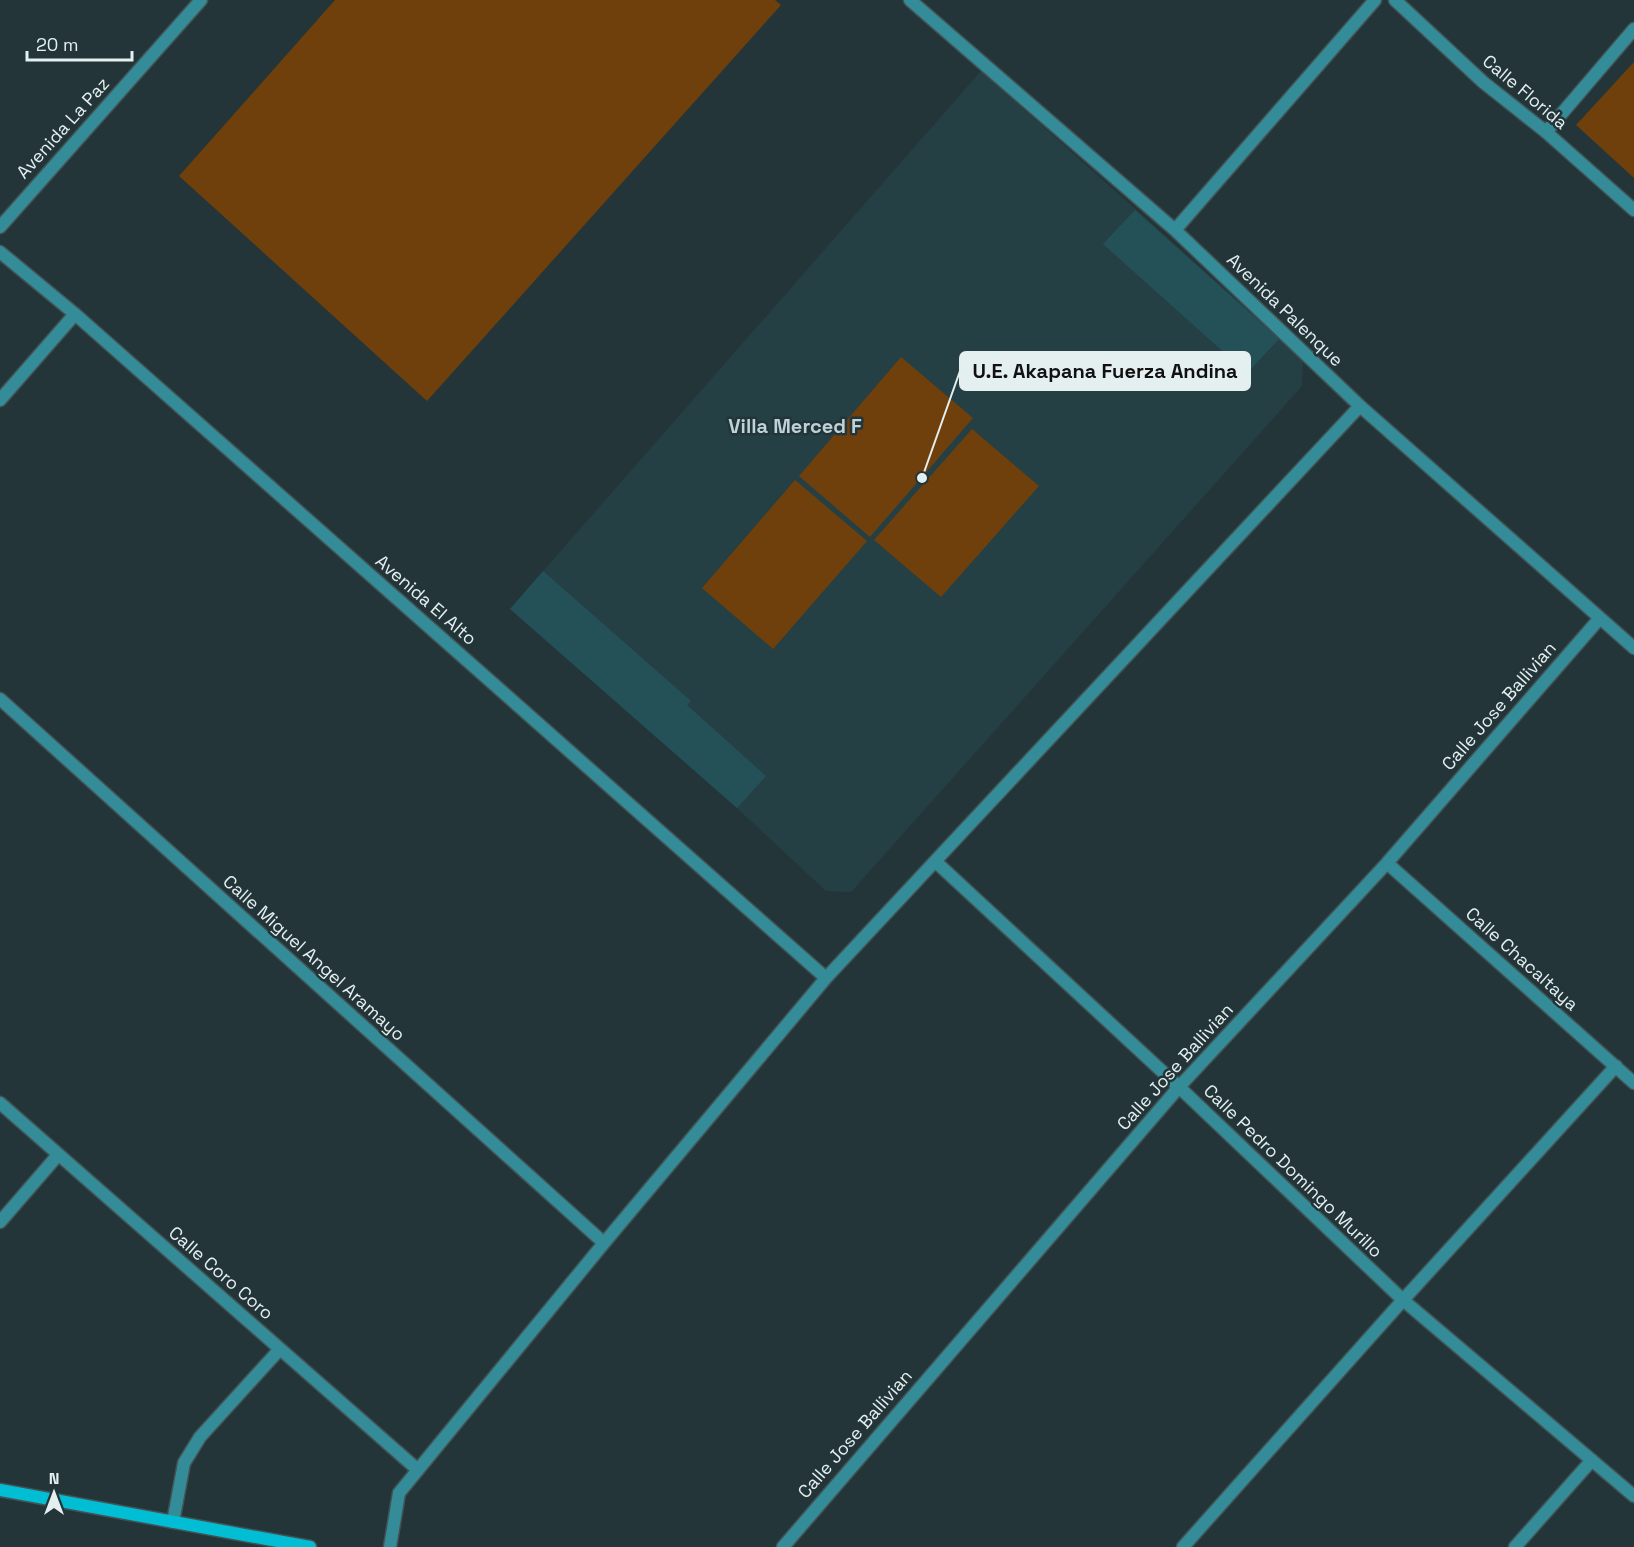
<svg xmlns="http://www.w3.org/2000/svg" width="1634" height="1547" font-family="'Space Grotesk',sans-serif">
	<rect width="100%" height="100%" fill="#233538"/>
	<!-- built -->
	<path fill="#254044" d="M981,71L1303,359L1302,386L851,892L826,891L737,808L510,609Z"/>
	<!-- green -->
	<path fill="#6f400b" d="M335,0H775L781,5L427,401L179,176Z
		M1634,62V178L1576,125Z
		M901,357L973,418L870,537L799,476Z
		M972,429L1039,486L941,597L874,540Z
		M795,480L867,541L773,649L702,588Z"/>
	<!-- building -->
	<path fill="#245158" d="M1135,210L1279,339L1247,373L1103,244Z
		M543,571L691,701L687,705L766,776L737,808L510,609Z"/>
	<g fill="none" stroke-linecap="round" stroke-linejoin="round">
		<defs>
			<path id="street" d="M910,0L1175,230L1360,406L1634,648
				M1395,0L1483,82L1546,132L1634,210
				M1546,132L1634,29
				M0,227L201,0
				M1175,230L1375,0
				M0,252L75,314L826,978
				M0,400L75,314
				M0,699L604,1243
				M936,862L1179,1087L1403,1300L1634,1496
				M1387,863L1634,1083
				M0,1103L418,1470
				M0,1222L58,1155
				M173,1522L184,1463L200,1437L280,1349
				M390,1547L399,1493L604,1243L826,978L1360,406
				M783,1547L1179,1087L1387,863L1600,618
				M1183,1547L1403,1300L1616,1066
				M1515,1547L1592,1460"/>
			<path id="secondary" d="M0,1490L310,1547"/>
		</defs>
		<!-- street casing -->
		<use href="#street" stroke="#425355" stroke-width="15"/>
		<!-- secondary casing -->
		<use href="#secondary" stroke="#425355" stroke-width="15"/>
		<!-- street -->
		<use href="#street" stroke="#358c99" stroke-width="12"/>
		<!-- secondary -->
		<use href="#secondary" stroke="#02bed4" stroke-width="12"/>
	</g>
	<g text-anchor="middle" stroke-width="5" stroke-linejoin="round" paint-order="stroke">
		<!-- street labels -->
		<g font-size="18" fill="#e4eff0" stroke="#233538">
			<text transform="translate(1525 92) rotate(40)" y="6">Calle Florida</text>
			<text transform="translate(63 128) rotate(-48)" y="6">Avenida La Paz</text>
			<text transform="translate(1285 310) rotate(44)" y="6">Avenida Palenque</text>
			<text transform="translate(426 600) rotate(41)" y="6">Avenida El Alto</text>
			<text transform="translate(1499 706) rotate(-49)" y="6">Calle Jose Ballivian</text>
			<text transform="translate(314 958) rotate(42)" y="6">Calle Miguel Angel Aramayo</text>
			<text transform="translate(1522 959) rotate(42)" y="6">Calle Chacaltaya</text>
			<text transform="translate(1175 1067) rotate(-48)" y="6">Calle Jose Ballivian</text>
			<text transform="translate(1293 1171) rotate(44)" y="6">Calle Pedro Domingo Murillo</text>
			<text transform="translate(221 1273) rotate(41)" y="6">Calle Coro Coro</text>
			<text transform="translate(855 1434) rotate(-49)" y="6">Calle Jose Ballivian</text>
		</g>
		<!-- neighbourhood labels -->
		<g font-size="20" font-weight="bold" fill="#bdd3d7" stroke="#233538">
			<text x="795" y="433">Villa Merced F</text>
		</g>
	</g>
	<!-- callouts -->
	<path fill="none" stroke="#e4eff0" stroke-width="2" d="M922 478L960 371"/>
	<circle fill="#e4eff0" stroke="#233538" stroke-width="2" cx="922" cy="478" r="6"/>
	<rect fill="#e4eff0" stroke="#e4eff0" stroke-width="2" x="960" y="352" width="290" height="38" rx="6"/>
	<g font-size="20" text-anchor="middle" font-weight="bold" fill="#111">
		<text x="1105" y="378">U.E. Akapana Fuerza Andina</text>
	</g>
	<!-- north arrow -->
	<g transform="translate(54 1493)" stroke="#233538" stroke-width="4.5" paint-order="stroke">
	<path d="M0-4.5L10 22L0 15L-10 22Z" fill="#e4eff0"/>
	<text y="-9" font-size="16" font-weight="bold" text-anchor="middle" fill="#e4eff0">N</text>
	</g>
	<!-- scale -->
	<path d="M27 51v9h105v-9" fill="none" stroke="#e4eff0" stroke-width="3"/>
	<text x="36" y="51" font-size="18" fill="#e4eff0" stroke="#233538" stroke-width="4.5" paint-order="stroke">20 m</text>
</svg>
